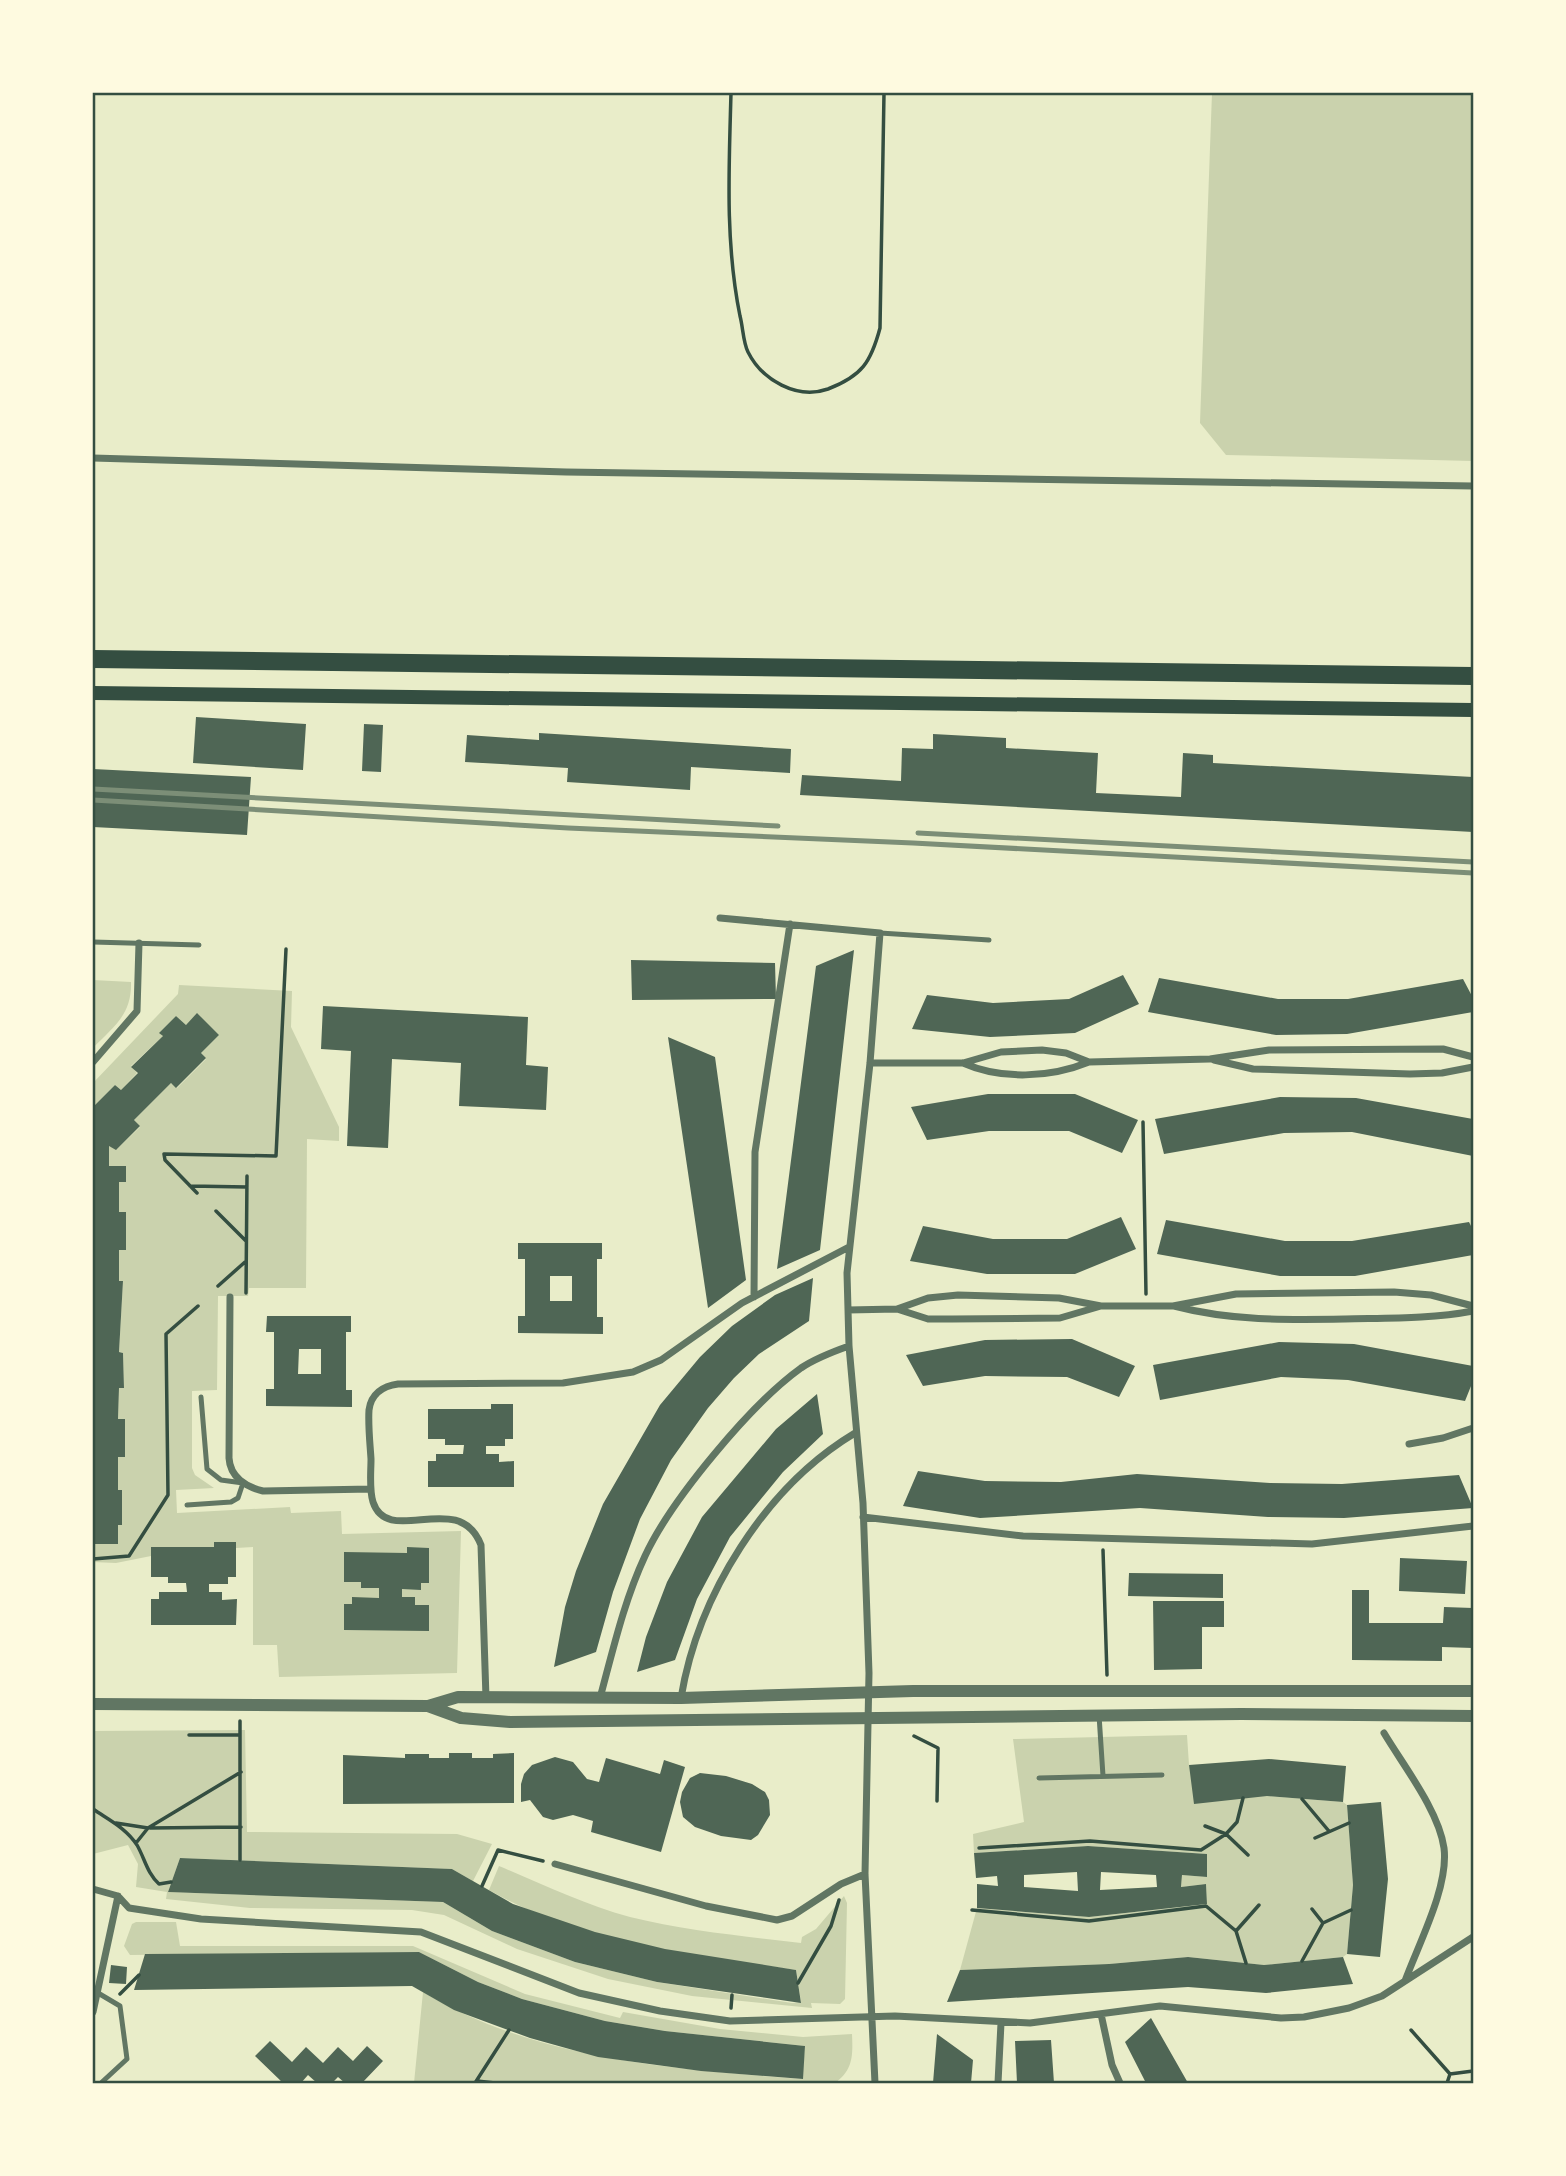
<svg xmlns="http://www.w3.org/2000/svg" width="1566" height="2176" font-family="Quicksand,sans-serif">
	<rect width="100%" height="100%" fill="#e9edc9"/>
	<!-- green -->
	<path fill="#cad2ad" d="M1212,93H1473V461L1226,455L1200,423Z
		M93,980L131,982C132,1015 114,1026 93,1048Z
		M179,985L292,991L291,1027L339,1127V1141L307,1139L306,1288H249L248,1296H218L217,1390L192,1391V1468L195,1475L214,1488L176,1490L177,1513L290,1507L291,1513L341,1511L342,1534L461,1531L457,1673L279,1677L277,1645H253V1547L236,1548V1542H214V1547H151V1556L116,1563L93,1562V1544H118V1525H122V1491L118,1490V1457H125V1420L118,1419L119,1388L124,1387L123,1353L119,1352L123,1281H119V1250H126V1212H119V1182L109,1166V1146L117,1149L140,1127L134,1120L171,1083L177,1088L206,1059L201,1053L219,1035L197,1014L186,1025L176,1016L160,1032L163,1036L131,1066L137,1073L121,1090L115,1085L93,1107V1083L178,994Z
		M245,1730L247,1832L457,1834L492,1844L473,1881L452,1869L180,1858L168,1892L443,1902L492,1931L575,1962L657,1982L792,2003L801,2002L796,1970C693,1955 580,1942 489,1890L499,1866C542,1884 585,1905 630,1917C686,1931 744,1936 801,1943L802,1937L816,1929L844,1896L847,1903L845,1999L840,2004L811,2003L812,2008L692,1996L608,1979L517,1949L444,1915L412,1910L250,1908L166,1899L167,1892L136,1887L138,1864L128,1845L93,1854V1731Z
		M1187,1735L1189,1765L1267,1796L1343,1802L1347,1805L1353,1885L1347,1954L1343,1957L1264,1965L1188,1957L1109,1964L960,1970L977,1908L1089,1917L1207,1904L1206,1884L1181,1887L1182,1875L1207,1877L1206,1854L1088,1846L974,1853L973,1834L1024,1822L1013,1739Z
		M136,1922H176L180,1946H413L525,1994L620,2018L623,2012L720,2029L803,2037L852,2034C853,2056 853,2070 835,2083H414L423,1992C536,2060 673,2069 802,2079L805,2046L665,2031L605,2021L522,1999L478,1982L419,1952L130,1955L124,1946L132,1924Z"/>
	<!-- building -->
	<path fill="#4f6655" fill-rule="evenodd" d="M196,717L306,724L303,770L193,763Z
		M364,724L383,725L381,772L362,771Z
		M539,733L791,749L790,773L691,767L690,790L567,782L568,768L465,762L467,735L539,740Z
		M933,734L1006,738V748L1098,753L1096,793L1181,797L1183,753L1213,755V763L1473,777V832L800,795L802,775L901,781L902,748L933,749Z
		M93,769L251,777L247,835L93,827Z
		M854,950L820,1250L777,1269L816,966Z
		M631,960L775,963L776,999L632,1000Z
		M1123,975L1139,1004L1075,1033L990,1037L912,1029L927,995L993,1003L1069,999Z
		M1159,978L1278,999H1348L1463,979L1473,998V1012L1347,1034L1276,1035L1148,1012Z
		M323,1006L528,1017L526,1065L548,1067L546,1110L459,1106L461,1063L392,1059L388,1148L347,1146L351,1051L321,1049Z
		M197,1013L219,1035L201,1053L206,1058L176,1088L171,1083L134,1120L140,1126L116,1150L109,1146V1166H126V1182H119V1212H126V1250H119V1281H123L119,1352L123,1353L124,1388H119L118,1419H125V1457H118V1490H122V1525H118V1544H93V1107L115,1085L121,1090L138,1073L131,1067L163,1036L159,1033L176,1016L186,1025Z
		M668,1037L715,1057L746,1280L708,1308Z
		M988,1094H1075L1138,1120L1122,1153L1069,1131H989L927,1140L911,1107Z
		M1280,1097L1356,1098L1473,1119V1156L1352,1132L1284,1133L1164,1154L1155,1119Z
		M1121,1217L1136,1249L1075,1274H987L910,1261L923,1226L993,1239H1067Z
		M1166,1220L1285,1241H1352L1469,1222L1473,1230V1255L1355,1276H1280L1157,1254Z
		M518,1243H602V1259H597V1317H603V1334L518,1333V1316H525V1259H518ZM550,1276H572V1301H550Z
		M813,1278L809,1321L759,1354L734,1378L708,1408L671,1460L640,1519L613,1592L596,1652L554,1667L565,1607L576,1571L603,1504L660,1405L700,1357L732,1326L775,1295Z
		M267,1316H351V1332H346V1390H352V1407L266,1406V1389H274V1332H266ZM299,1349H321V1374H298Z
		M1072,1339L1135,1366L1119,1397L1067,1377L985,1376L923,1386L906,1355L985,1340Z
		M1279,1342L1354,1344L1473,1366V1381L1465,1401L1348,1380L1281,1377L1160,1400L1153,1365Z
		M817,1394L823,1434L783,1472L730,1537L697,1599L675,1660L637,1672L646,1637L667,1582L702,1517L776,1429Z
		M491,1404H513V1439H505V1446H486V1454H499V1462L514,1461V1487H428V1461H436V1454H463L464,1445H445V1439H428V1409H491Z
		M918,1471L985,1481L1061,1482L1137,1474L1270,1483L1342,1484L1459,1475L1473,1508L1344,1518L1268,1517L1140,1508L980,1518L903,1506Z
		M214,1542H236V1577H228V1584H209V1592H222V1600L237,1599L236,1625H151V1599H159V1592H187L186,1583H168V1577H151V1547H214Z
		M407,1547L429,1548V1583H421V1590L402,1589V1597H415V1605H429V1631L344,1630V1604H352V1597L379,1598V1588H361V1582H344V1552L407,1553Z
		M1400,1558L1467,1561L1465,1594L1399,1591Z
		M1129,1573L1223,1574V1598L1128,1596Z
		M1352,1590H1369V1623H1443L1444,1607L1473,1608V1648L1442,1647V1661L1352,1660Z
		M1153,1601H1224V1627H1202V1669L1154,1670Z
		M449,1753H472V1758H493V1754L514,1753V1803L343,1804V1755L405,1758V1754H429V1758H449Z
		M555,1757L573,1762L587,1779L599,1782L606,1758L660,1774L664,1760L685,1767L661,1852L591,1832L593,1821L573,1815L553,1820L543,1817L530,1800L521,1802V1784L524,1774L532,1765Z
		M1269,1759L1346,1766L1343,1802L1267,1796L1194,1804L1189,1765Z
		M700,1773L726,1776L752,1784L765,1792L769,1800L770,1815L758,1835L751,1840L721,1836L695,1827L683,1817L680,1802L682,1792L690,1778Z
		M1381,1802L1388,1879L1380,1957L1347,1954L1353,1885L1347,1805Z
		M1088,1846L1207,1854V1877L1182,1875L1181,1887L1206,1884L1207,1904L1089,1917L977,1908V1884L998,1886L997,1876L976,1878L974,1853ZM1077,1872L1078,1891L1024,1887V1875ZM1101,1872L1156,1875L1157,1887L1100,1890Z
		M180,1858L452,1869L513,1904L595,1932L665,1949L796,1970L801,2003L657,1982L575,1962L492,1931L443,1902L168,1892Z
		M419,1952L478,1982L522,1999L605,2021L665,2031L805,2046L803,2079L701,2071L598,2057L530,2038L454,2010L412,1986L134,1990L145,1954Z
		M1188,1957L1264,1965L1343,1957L1353,1984L1266,1993L1188,1987L947,2002L960,1970L1109,1964Z
		M111,1965L127,1967L126,1984L109,1983Z
		M1151,2018L1188,2083H1146L1125,2042Z
		M937,2034L973,2060L971,2083H933Z
		M1051,2040L1054,2083H1017L1015,2041Z
		M270,2041L292,2062L306,2047L323,2063L338,2047L353,2061L367,2046L383,2061L362,2083H345L338,2077L332,2083H317L308,2075L301,2083H283L255,2056Z"/>
	<g fill="none" stroke-linecap="round" stroke-linejoin="round">
		<!-- path -->
		<path stroke="#344e41" stroke-width="3.5" d="M731,93C729,168 725,242 740,316C743,327 743,342 748,352C762,380 797,400 828,389C862,376 871,362 880,328L884,93
			M1143,1122L1146,1294
			M190,1186L247,1187
			M197,1193L165,1160L164,1154L276,1156L286,949
			M216,1211L246,1241
			M218,1286L245,1262
			M246,1293L247,1176
			M1103,1550L1107,1675
			M93,1559L129,1556L168,1495L166,1334L198,1306
			M240,1721V1860
			M189,1735H240
			M914,1736L938,1748L937,1801
			M1302,1799L1328,1830
			M93,1809C109,1820 126,1828 137,1845C145,1859 147,1873 159,1884L171,1882
			M116,1823L148,1828L136,1843
			M1205,1826L1226,1834L1248,1855
			M148,1828L241,1772
			M150,1828L241,1827
			M1315,1838L1349,1823
			M979,1848L1090,1841L1201,1850L1226,1834L1237,1822L1243,1798
			M482,1886L498,1850L543,1861
			M1312,1909L1323,1923
			M972,1910L1089,1921L1206,1906L1236,1931L1246,1963
			M1236,1931L1259,1905
			M1302,1961L1323,1923L1351,1910
			M798,1983L831,1926L839,1900
			M120,1994L139,1975
			M731,2008L732,1995
			M1411,2030L1450,2074L1473,2071
			M477,2081L495,2083
			M475,2083L509,2030
			M1447,2083L1450,2074"/>
		<!-- service -->
		<path stroke="#617663" stroke-width="5" d="M880,933L989,940
			M93,942L199,945
			M187,1505L231,1502L238,1498L243,1483L221,1480L207,1469L201,1397
			M1099,1715L1103,1776
			M1039,1778L1162,1775
			M98,1993L120,2006L127,2059L101,2083"/>
		<!-- minor -->
		<path stroke="#617663" stroke-width="7" d="M93,458L566,472L1473,486
			M720,918L880,933L870,1063L847,1273L849,1346L863,1503L869,1673L865,1874L875,2083
			M1214,1060L1253,1069L1410,1074L1442,1073L1473,1067
			M93,1062L137,1011L139,943
			M1089,1062L1210,1059L1269,1050L1443,1049L1473,1057
			M870,1063H963L1001,1052L1042,1050L1066,1053L1089,1062C1050,1078 1001,1080 963,1063
			M230,1297L229,1458C230,1477 246,1487 263,1491L371,1489
			M754,1297L755,1152L790,924
			M1174,1306C1231,1321 1286,1320 1345,1319C1388,1318 1431,1319 1473,1311
			M897,1309L928,1319H952L1060,1318L1101,1306
			M848,1310L897,1309L928,1298L958,1295L1059,1298L1101,1306H1173L1236,1294L1394,1292L1431,1295L1473,1306
			M1409,1444L1443,1438L1473,1428
			M863,1517L1023,1536L1312,1544L1473,1526
			M486,1698L481,1545C459,1488 388,1548 373,1502C369,1489 371,1472 371,1459C370,1443 368,1426 369,1410C371,1394 383,1386 398,1384L563,1383L633,1372L661,1360L742,1303L849,1247
			M600,1698C613,1650 624,1601 645,1556C671,1500 751,1404 801,1368C816,1358 832,1352 849,1346
			M681,1698C698,1595 765,1487 855,1433
			M1384,1733C1403,1765 1439,1811 1444,1848C1449,1887 1418,1945 1405,1981
			M555,1864L706,1906L777,1920L792,1916L841,1884L865,1874
			M93,1889L118,1896L129,1908L201,1919L421,1932L579,1993L660,2011L730,2021L895,2016L1030,2023L1160,2006L1281,2018L1304,2017L1349,2008L1382,1996L1473,1937
			M93,2012L118,1896
			M1101,2014L1112,2065L1120,2083
			M998,2083L1001,2023"/>
		<!-- tertiary -->
		<path stroke="#617663" stroke-width="12" d="M93,1704L428,1706L458,1697L681,1698L913,1691H1473
			M428,1706L461,1718L510,1722L1241,1714L1473,1716"/>
		<!-- secondary -->
		<path stroke="#344e41" stroke-width="14" d="M93,693L1473,710"/>
		<!-- primary -->
		<path stroke="#344e41" stroke-width="18" d="M93,659L1473,676"/>
		<!-- rail -->
		<path stroke="#7c8e77" stroke-width="5" d="M93,789L778,826
			M93,800L568,828L913,843L1473,873
			M918,833L1473,862"/>
	</g>
	<!-- border -->
	<rect width="1566" height="2176" fill="none" stroke="#fefae0" stroke-width="189"/>
	<rect x="94" y="94" width="1378" height="1988" fill="none" stroke="#344e41" stroke-width="2.5"/>
</svg>
